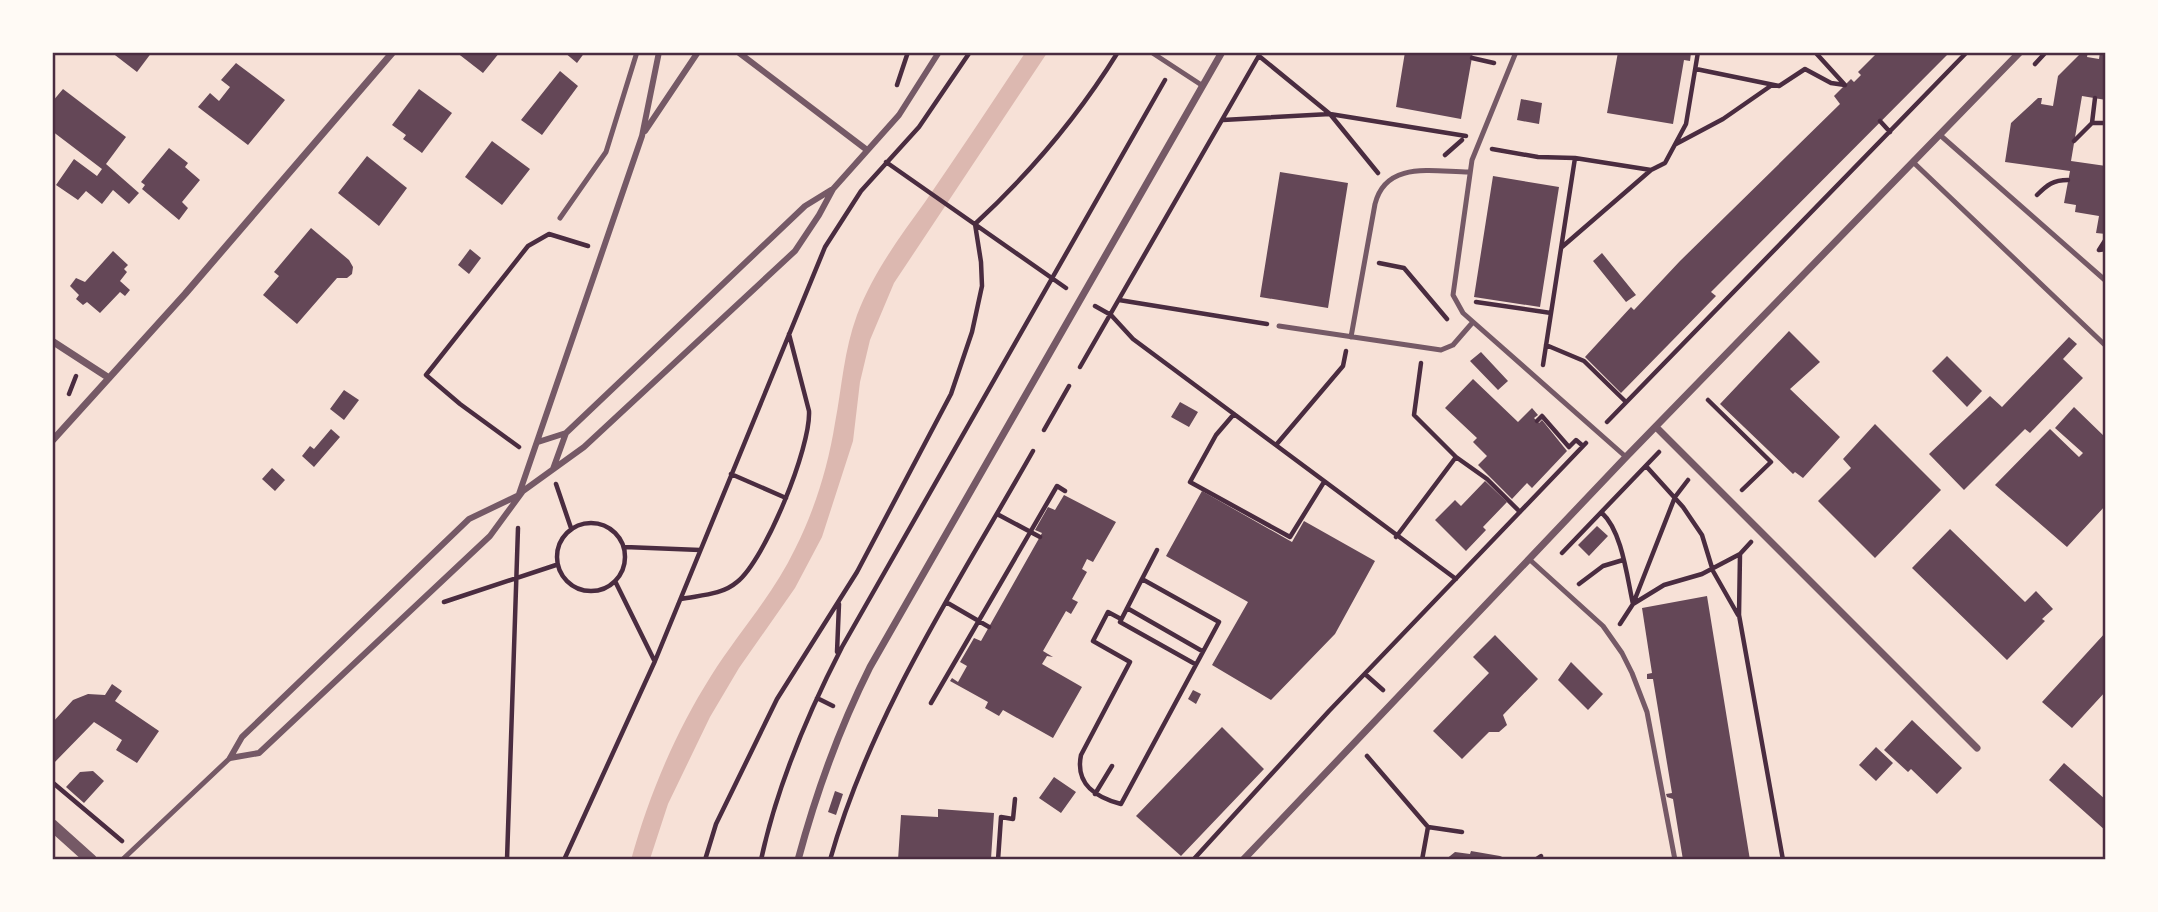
<svg xmlns="http://www.w3.org/2000/svg" width="2158" height="912" font-family="'Exo 2',sans-serif">
	<rect width="100%" height="100%" fill="#f7e1d7"/>
	<!-- water -->
	<path fill="#dcb8b0" d="M1025,53H1047L894,283L870,340L860,382L853,441L822,537L795,588L739,668L710,717L668,804L650,859L631,860C649,795 675,733 711,676C738,633 773,595 795,549C815,509 828,467 835,423C842,386 844,350 857,315C873,273 899,238 925,202C959,153 992,103 1025,53Z"/>
	<!-- building -->
	<path fill="#644757" d="M111,52H152L137,72Z
		M456,52H500L483,73Z
		M564,52H585L577,63Z
		M1405,52H1473L1461,119L1396,107Z
		M1618,52L1691,53L1690,61L1684,60L1673,124L1607,113Z
		M1878,52H1950L1711,292L1716,296L1621,393L1585,357L1631,307L1634,310L1680,261L1840,104L1834,96L1851,79L1854,82L1861,75L1858,72Z
		M2082,52H2088L2087,57L2099,59L2100,52H2106V100L2082,96L2071,161L2106,166V234L2096,233L2099,216L2075,212L2076,205L2064,203L2070,171L2005,162L2011,123L2038,98H2042L2041,104L2053,106L2058,76Z
		M236,63L285,100L248,145L198,107L210,93L219,101L230,87L221,80Z
		M560,71L578,86L542,135L521,120Z
		M63,89L126,137L106,164L139,193L129,204L113,190L102,204L86,191L78,200L56,185L74,159L97,176L102,169L52,131V102Z
		M419,89L452,113L422,153L403,139L406,135L392,125Z
		M1521,99L1542,103L1539,124L1517,120Z
		M492,141L530,169L502,205L465,177Z
		M169,148L188,163L185,167L200,180L182,202L188,208L179,220L142,189L145,185L141,182Z
		M367,156L407,188L379,226L338,193Z
		M1280,172L1348,183L1328,308L1260,297Z
		M1493,176L1559,187L1540,307L1474,297Z
		M311,228L349,260L353,267L352,274L347,278H337L297,324L263,295L279,276L274,272Z
		M470,249L481,258L469,274L458,265Z
		M113,251L128,265L124,269L127,272L120,281L130,290L125,296L120,292L100,313L87,302L83,305L76,299L79,295L70,286L76,278L85,282Z
		M1602,253L1636,295L1626,302L1593,261Z
		M1789,331L1820,362L1790,389L1840,437L1803,478L1795,472L1793,474L1720,404Z
		M2069,337L2077,344L2063,359L2083,378L2030,433L2025,429L1964,490L1929,454L1990,396L2002,407Z
		M1481,352L1508,381L1498,390L1470,361Z
		M1947,356L1982,391L1967,407L1932,371Z
		M1473,379L1518,422L1532,408L1538,415L1534,418L1539,423L1542,420L1567,451L1532,488L1527,483L1512,499L1478,465L1487,456L1473,442L1477,438L1445,408Z
		M344,390L359,400L344,420L330,409Z
		M1180,402L1198,412L1189,427L1171,417Z
		M2074,407L2106,438V505L2067,547L1995,485L2050,429L2079,457L2083,453L2055,428Z
		M1875,424L1941,490L1875,558L1818,501L1851,468L1843,459Z
		M331,429L340,437L314,467L302,456L310,446L314,449Z
		M272,468L285,480L275,491L262,479Z
		M1485,481L1507,502L1483,527L1486,530L1466,551L1435,520L1455,500L1461,506Z
		M1202,491L1292,542L1304,521L1375,561L1335,634L1271,700L1212,665L1248,602L1166,556Z
		M1064,495L1116,522L1093,562L1087,559L1082,569L1087,572L1072,599L1078,602L1071,614L1066,611L1043,651L1053,657L1047,656L1042,664L1082,687L1053,738L1003,710L999,716L985,708L988,702L950,681L952,678L958,682L967,666L960,662L974,638L981,641L1042,533L1035,530L1048,507L1055,510Z
		M1597,526L1608,536L1589,556L1578,545Z
		M1950,529L2025,602L2036,591L2053,609L2042,619L2045,621L2007,660L1912,568Z
		M1707,596L1750,860H1683L1673,799L1667,797L1666,794L1672,793L1653,679H1647V674L1652,673L1642,608Z
		M2106,632V691L2072,728L2042,702Z
		M1495,635L1538,679L1503,715L1507,725L1499,732H1489L1462,759L1433,731L1489,673L1473,657Z
		M1571,662L1603,694L1588,710L1558,680Z
		M112,684L122,691L115,701L159,731L137,763L116,750L122,740L94,722L52,765V723L73,700L88,694L105,695Z
		M1193,690L1201,694L1196,704L1188,699Z
		M1912,720L1962,768L1937,794L1911,769L1908,772L1884,750Z
		M1222,727L1264,769L1181,856L1136,816Z
		M1876,747L1893,763L1876,781L1859,765Z
		M2064,763L2106,800V831L2049,780Z
		M93,771L104,781L84,803L66,787L80,772Z
		M1054,777L1076,792L1061,813L1039,798Z
		M835,791L843,794L836,815L828,812Z
		M938,809L994,813L991,859L959,857V860H898L901,815L938,817Z
		M1471,851L1500,856L1509,860H1445L1455,852L1470,854Z"/>
	<g fill="none" stroke-linecap="round" stroke-linejoin="round">
		<!-- path -->
		<path stroke="#4a2c40" stroke-width="4.5" d="M1815,52L1845,85
			M1259,56L1330,114L1378,173
			M1472,58L1494,63
			M2035,64L2046,52
			M1696,69L1779,86L1805,69L1831,83L1845,85
			M897,85L908,52
			M1223,120L1330,114L1466,136
			M1880,121L1890,132
			M2092,123H2106
			M2074,141L2092,123L2095,98
			M1676,144L1723,119L1772,85
			M1492,149L1538,157L1575,158
			M1445,155L1462,140
			M886,162L1066,288
			M2037,195C2047,185 2053,180 2068,180
			M2106,239L2099,250L2106,249
			M1562,247L1651,170
			M1379,263L1404,268L1447,319
			M1119,300L1267,324
			M1476,302L1551,313
			M1095,306L1111,315L1133,339L1456,579
			M1546,345L1584,361L1626,402
			M1543,365L1575,158L1651,170L1665,163L1686,124L1698,52
			M1080,367L1261,52
			M69,394L76,376
			M1708,400L1771,462L1742,490
			M1234,414L1216,435L1190,482L1290,537L1324,482
			M1537,421L1542,416L1569,447L1576,440L1583,446
			M1607,422L1967,52
			M1044,430L1069,386
			M1276,445L1343,366L1346,351
			M519,447L460,404L426,375L528,246L549,234L588,246
			M1456,457L1487,479L1520,512
			M1646,466L1683,507L1702,535L1713,571L1738,615
			M731,474L786,498
			M556,484L571,528
			M1602,513C1622,531 1627,577 1633,604L1620,624
			M997,514L1040,537
			M557 557a34 34 0 1 1 68 0a34 34 0 1 1-68 0Z
			M1396,537L1456,457L1414,415L1421,363
			M625,547L700,550
			M1562,553L1659,452
			M1740,554L1739,615L1783,860
			M1142,579L1157,550
			M615,581L654,660
			M1579,584L1603,566L1623,560
			M681,599C701,595 722,595 737,582C765,560 811,447 809,411L789,334
			M444,602L556,565
			M946,602L989,627
			M1633,604L1675,497L1688,480
			M1633,604L1664,585L1702,574L1740,554L1751,542
			M1127,608L1202,651
			M1121,619L1108,612L1093,641L1130,662L1081,755C1075,784 1095,797 1121,804L1219,622L1142,579L1120,622L1195,664
			M837,652L839,604
			M1365,674L1383,690
			M817,698L833,706
			M931,703L1057,486L1065,491
			M1367,756L1428,827L1462,832
			M52,782L122,841
			M1095,794L1112,766
			M507,860L518,528
			M564,860L655,661L825,247L861,191L919,127L970,52
			M705,860L716,824L777,699L857,572L951,394L972,332L982,286L981,262L975,224C1029,174 1079,115 1118,52
			M761,860C777,785 807,715 842,647L1165,80
			M830,860C872,712 958,584 1033,451
			M998,860L1001,817L1013,819L1015,799
			M1193,860L1329,711L1586,443
			M1422,860L1428,827
			M1535,860L1541,856"/>
		<!-- service -->
		<path stroke="#755966" stroke-width="5" d="M1151,52L1203,86
			M1516,52L1472,160L1453,295L1463,313L1626,457
			M1940,135L2106,281
			M1913,162L2106,346
			M560,218L606,152L637,52
			M1279,326L1441,350L1453,345L1473,322
			M1351,337L1375,204C1386,160 1434,172 1469,172
			M1529,559L1603,626L1622,653L1632,673L1647,712L1675,860
			M122,860L230,758"/>
		<!-- pedestrian -->
		<path stroke="#755966" stroke-width="6" d="M738,52L867,150
			M645,131L698,52
			M538,442L566,433
			M553,469L566,433L805,206L831,190
			M519,494L642,136L659,52
			M230,758L259,753L490,536L523,491L584,447L795,251L819,215L833,189L899,115L939,52
			M230,758L242,737L469,519L517,496"/>
		<!-- minor -->
		<path stroke="#755966" stroke-width="7" d="M52,341L109,378
			M1656,427L1977,748
			M52,441L185,294L393,52
			M798,860C816,793 839,729 870,667L1222,52
			M1243,860L1626,457L2020,52"/>
		<!-- tertiary -->
		<path stroke="#755966" stroke-width="12" d="M52,825L91,860"/>
	</g>
	<!-- border -->
	<rect width="2158" height="912" fill="none" stroke="#fffaf5" stroke-width="108"/>
	<rect x="54" y="54" width="2050" height="804" fill="none" stroke="#4a2c40" stroke-width="2.5"/>
</svg>
